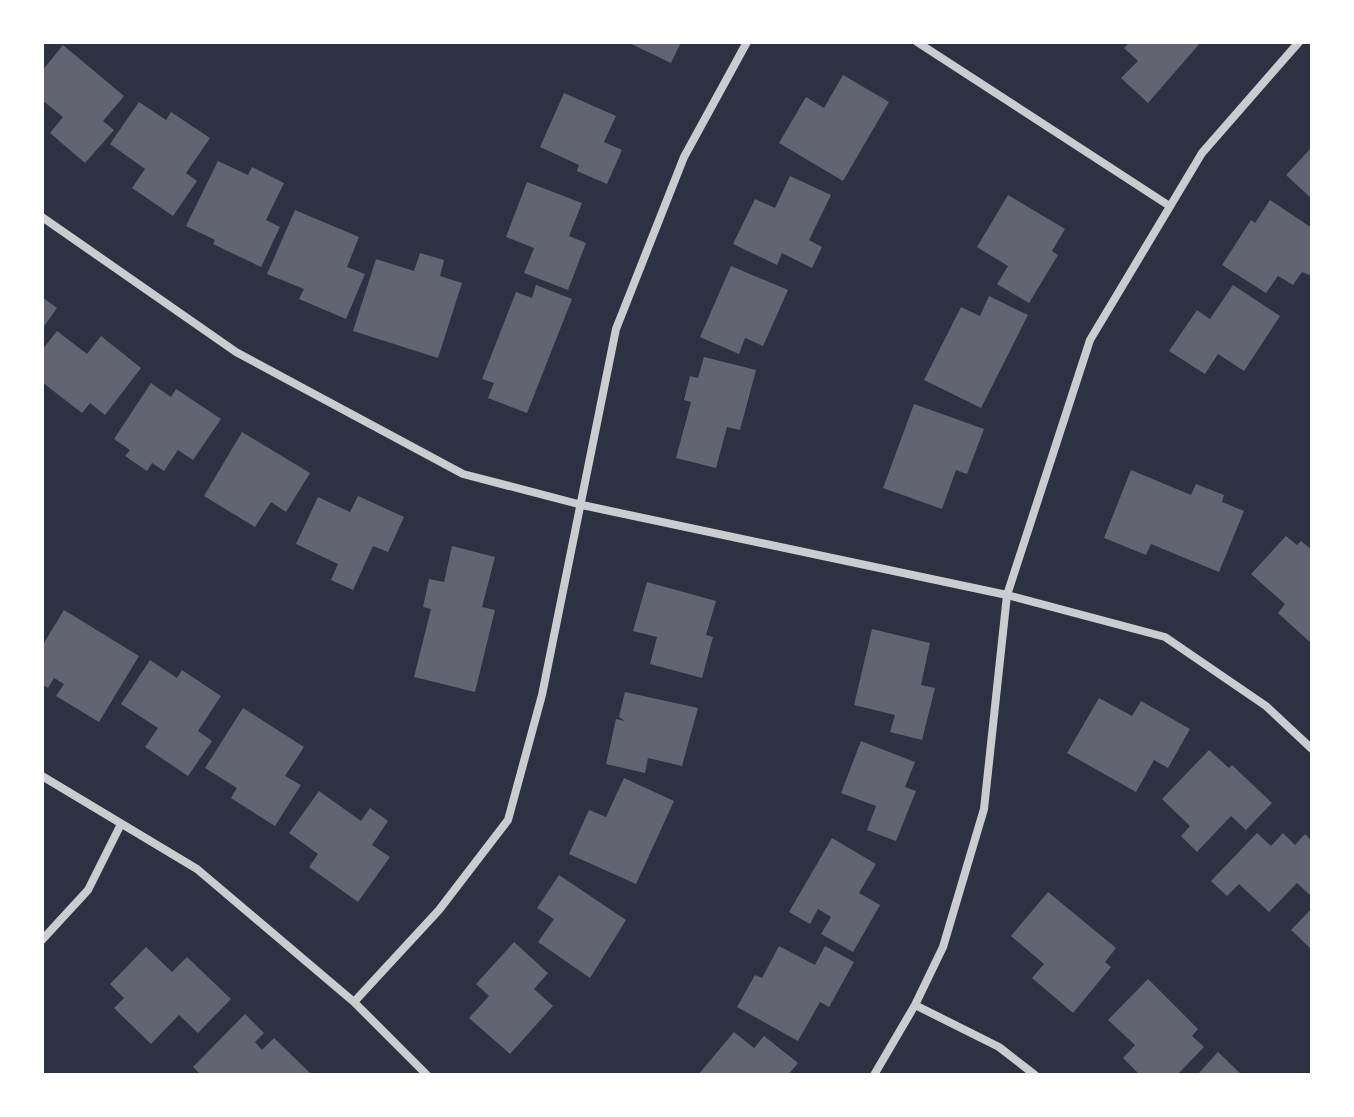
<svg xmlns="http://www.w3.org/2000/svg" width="1354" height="1117" font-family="Barlow,sans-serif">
	<rect width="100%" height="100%" fill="#2d3142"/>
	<!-- building -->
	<path fill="#626471" d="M627,42H681L671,63Z
		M1130,42H1201L1148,103L1121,78L1138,61L1124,48Z
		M63,45L124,96L103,121L114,130L85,163L50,133L63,117L42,100V71Z
		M843,75L889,102L843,181L779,143L806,97L824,108Z
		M564,93L616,116L604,142L622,150L607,184L577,171L579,165L540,147Z
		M139,102L166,120L171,112L210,138L186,173L197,181L173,216L132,188L145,169L110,144Z
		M1312,147V199L1286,175Z
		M218,161L248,175L252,167L284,183L266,220L280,227L261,267L213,244L215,240L186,226Z
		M790,176L831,195L809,240L822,247L812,268L782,253L777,265L733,244L755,199L775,208Z
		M527,182L582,203L569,236L586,243L568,290L524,273L534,248L506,237Z
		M1008,195L1065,229L1052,251L1058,255L1029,303L997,284L1008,266L977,247Z
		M1270,200L1312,228V276L1302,272L1293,285L1278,276L1266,293L1222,265L1251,220L1255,223Z
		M295,210L359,237L347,267L365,274L346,319L299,299L304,289L267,274Z
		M420,253L444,260L440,276L462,283L438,358L353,331L376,259L414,271Z
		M731,266L788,290L763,346L745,338L739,354L700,337Z
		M536,285L572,299L527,413L488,398L494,383L482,379L516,292L532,298Z
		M1233,285L1280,316L1244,371L1218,354L1205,374L1169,351L1197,310L1210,319Z
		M989,296L1028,315L981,408L924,380L961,307L980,316Z
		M42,297L57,308L42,329Z
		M57,331L87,354L101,336L141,368L105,415L90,403L82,413L42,382V350Z
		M704,357L756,370L740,430L727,427L716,468L676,458L691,402L684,400L690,376L698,378Z
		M151,383L171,397L176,389L221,419L193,460L178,450L164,471L152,463L147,471L125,456L130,450L114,439Z
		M914,404L984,429L967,474L956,470L942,509L883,488Z
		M242,432L310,473L286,512L271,502L255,527L204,496Z
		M1131,470L1191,495L1196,484L1224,495L1222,502L1244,511L1219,572L1151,544L1146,555L1104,538Z
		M358,496L404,517L388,552L373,546L353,590L331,580L338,564L296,544L318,497L350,512Z
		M1286,536L1297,545L1301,541L1312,550V644L1278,613L1285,604L1251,574Z
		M452,546L495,557L482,607L495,610L475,692L414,677L431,609L423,607L429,579L444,582Z
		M647,582L716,601L706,635L713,637L702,678L650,664L657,637L633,631Z
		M64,610L139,656L99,722L56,696L64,684L54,678L48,688L42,684V646Z
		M872,629L930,643L921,685L935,688L922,740L890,732L895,715L854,705Z
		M150,660L177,678L182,670L221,696L198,731L212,741L188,776L145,747L158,728L121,704Z
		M625,692L698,708L682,766L648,758L645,773L606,764L616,719L625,721L619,717Z
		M1099,698L1132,716L1141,701L1190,729L1168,768L1154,760L1136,792L1067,753Z
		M243,708L304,747L285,776L301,785L275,826L231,798L237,788L205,768Z
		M861,741L915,762L905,787L916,791L896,841L867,830L876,806L841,793Z
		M1209,750L1229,768L1232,765L1272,803L1246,830L1231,816L1197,852L1181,836L1190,826L1162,799Z
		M624,778L674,801L636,884L569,854L589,810L606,817Z
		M319,791L361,821L370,808L388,821L372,845L390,857L358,902L309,867L318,854L289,833Z
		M1257,833L1271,846L1283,833L1295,845L1305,834L1312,841V897L1297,883L1269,912L1239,884L1227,896L1211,881Z
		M832,838L876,864L859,893L880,905L853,952L821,934L831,917L818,909L810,924L789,912Z
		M559,875L626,920L590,978L538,942L554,919L537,908Z
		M1048,892L1116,948L1105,962L1111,967L1073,1013L1032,978L1044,964L1011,936Z
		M1312,908V946L1310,948L1291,930Z
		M514,942L548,973L534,989L553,1006L510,1054L469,1018L489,996L476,984Z
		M779,946L815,965L825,946L854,962L829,1007L820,1002L798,1041L737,1007L755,975L762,978Z
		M146,947L172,972L187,957L231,999L198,1033L179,1015L151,1044L114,1008L124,998L110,984Z
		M1148,979L1198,1029L1192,1036L1204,1047L1177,1075H1140L1123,1058L1135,1045L1108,1020Z
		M245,1014L264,1033L255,1042L262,1050L274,1038L312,1075H201L193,1067Z
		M734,1032L754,1048L764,1036L798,1063L788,1075H698Z
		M1218,1052L1242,1075H1197Z"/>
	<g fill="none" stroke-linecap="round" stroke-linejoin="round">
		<!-- minor -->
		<path stroke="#caccd0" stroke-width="8" d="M917,42L1168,205
			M42,217L236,352L463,474L582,505L1007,595L1165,637L1266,706L1312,749
			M42,776L197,869L354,1002L427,1075
			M42,940L88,890L121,824
			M354,1002L439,910L508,820L542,695L616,329L684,157L747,42
			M915,1005L999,1047L1035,1075
			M874,1075L915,1005L943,947L984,809L1007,595L1090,340L1202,153L1299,42"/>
	</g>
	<!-- border -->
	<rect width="1354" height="1117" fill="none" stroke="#ffffff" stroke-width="88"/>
</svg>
